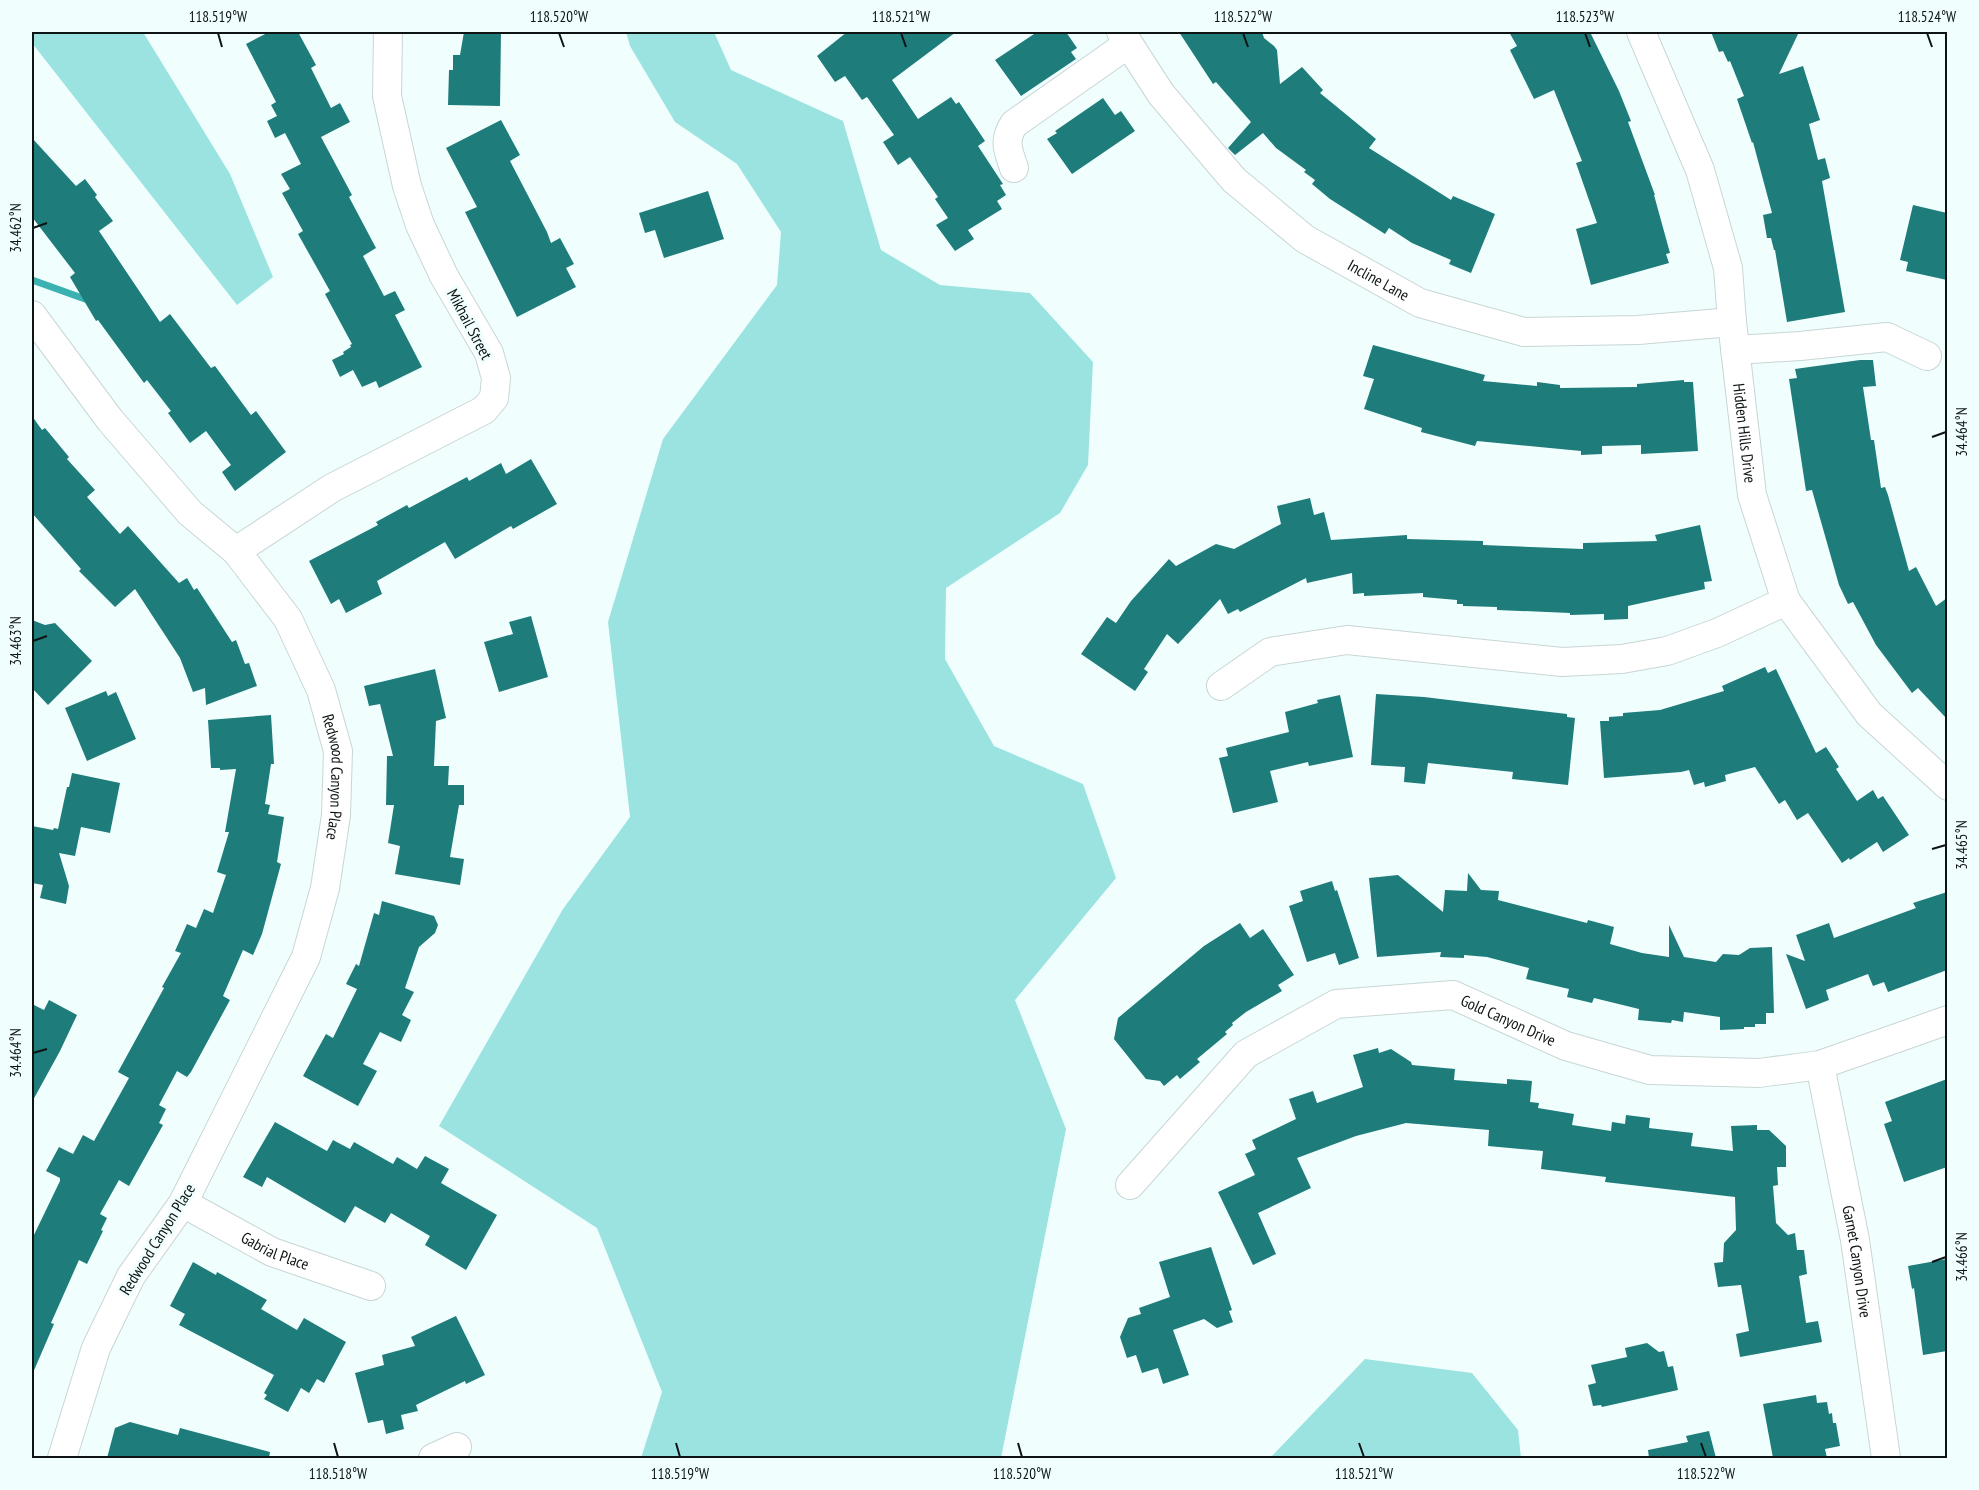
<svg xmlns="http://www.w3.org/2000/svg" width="1979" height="1490" font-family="'PT Sans Narrow',sans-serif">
	<rect width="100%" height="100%" fill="#f0fffe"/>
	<!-- green -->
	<path fill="#9be3e1" d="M32,32H143L230,174L273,277L237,305L32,43Z
		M626,32H714L731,70L843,121L881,250L940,285L1030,293L1093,362L1088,465L1060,513L946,588L945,659L994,746L1083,784L1116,878L1015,1000L1066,1129L1001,1458H641L662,1392L597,1228L439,1126L563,909L630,817L608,622L663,439L777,285L781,232L737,164L675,122L630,46Z
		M1365,1359L1472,1373L1518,1430L1521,1458H1270Z"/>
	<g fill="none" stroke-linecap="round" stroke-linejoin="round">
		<!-- stream -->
		<path stroke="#3bb2b1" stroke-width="7" d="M32,280L85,299"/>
	</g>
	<!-- building -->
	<path fill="#1e7c7b" d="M269,32H298L316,65L311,68L331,108L340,103L350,122L321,137L352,195L349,197L376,248L363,256L384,296L395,291L405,310L395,315L422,367L379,388L376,381L362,387L353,370L340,377L332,360L344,354L343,352L351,347L350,345L352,344L325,294L330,291L298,234L303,231L282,193L290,189L281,174L301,164L285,133L275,138L267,121L277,116L271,105L276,102L246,44Z
		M464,32H501L500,106L448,105L449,70H453V55H460Z
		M847,32H956L892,80L918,119L951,97L956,104L959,102L985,141L978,146L1003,184L1000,185L1006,195L997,201L1002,209L968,230L974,239L955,251L936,225L948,218L935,199L938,197L910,157L898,165L883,142L894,135L867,97L862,100L845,76L835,82L817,56Z
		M1037,32H1066L1077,48L1071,52L1076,59L1021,96L995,60Z
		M1179,32H1262L1264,38L1274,46L1277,50L1280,84L1302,67L1323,90L1320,93L1376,139L1369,148L1451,200L1453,196L1495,214L1471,273L1449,264L1451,260L1412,243L1389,228L1385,234L1330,199L1312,184L1315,180L1304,172L1306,170L1276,148L1263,133L1235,155L1228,148L1251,122L1216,82L1213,84Z
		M1509,32H1590L1619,91L1631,121L1628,122L1655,195H1654L1670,253L1666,254L1669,263L1591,285L1576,229L1597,223L1576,163L1582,161L1554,90L1534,99L1510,50L1517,46Z
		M1711,32H1799L1779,74L1803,66L1820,120L1809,124L1818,160L1825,158L1830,178L1822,181L1845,312L1787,322L1775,250H1774L1771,238H1767L1763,215L1772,213L1753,142L1752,143L1737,99L1744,96L1730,61L1728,62L1723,51L1719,52Z
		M1103,98L1115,115L1121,111L1135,131L1072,174L1047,139L1057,133L1055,131Z
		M501,120L520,155L510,161L547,232L551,243L560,238L574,264L566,268L576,287L517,317L465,212L477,207L446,148Z
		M32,138L76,186L85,179L97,195L95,197L113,221L99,231L160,322L170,314L211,368L215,366L251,415L256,411L286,452L235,491L222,472L231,465L206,431L190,443L168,413L171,411L147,380L144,383L98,320L96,321L70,277L75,273L32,217Z
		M708,191L724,239L664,258L655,230L645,233L639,213Z
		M1913,205L1947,213V280L1906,271L1908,262L1900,260Z
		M1373,345L1485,375L1483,381L1537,386V382L1560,385V388L1637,387V384L1684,380V382H1693L1698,451L1641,454V445L1602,446V454L1581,455V451L1477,441L1475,446L1421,432L1422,428L1364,409L1374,379L1363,376Z
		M1860,360H1873L1876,386L1863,387L1871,440H1874L1881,488L1885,487L1888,495L1909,571L1916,567L1936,606L1947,598V719L1918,688L1912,693L1876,645L1853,602L1848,604L1839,585L1812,490L1806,491L1789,379L1797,378L1795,369Z
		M32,416L42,430L45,428L69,457L67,459L95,490L87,497L120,534L128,526L179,583L187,578L194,590L197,588L232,642L236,640L245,664L249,663L257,686L206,705L205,688L193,692L180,658L135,589L115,607L79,571L81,569L32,513Z
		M531,459L557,504L513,529L511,526L455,559L445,542L377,581L382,594L346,613L339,599L331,604L309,561L378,525L376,522L407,505L409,508L467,477L469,481L501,463L506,474Z
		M1310,498L1314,515L1324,512L1331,540L1407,535V539L1483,541V545L1583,549V543L1657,541L1655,535L1700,525L1712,581L1704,582L1705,589L1628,606V619L1604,620V614L1570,615V613L1497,610V607L1463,606V604H1457V600L1423,597V593L1364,596V593L1353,594L1352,573L1307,583L1306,578L1240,612L1238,609L1228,614L1220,599L1178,644L1167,634L1144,669L1148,672L1135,691L1081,654L1107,617L1116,623L1131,601L1169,559L1176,566L1216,544L1234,549L1281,524L1277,506Z
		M531,616L548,677L499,692L484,642L513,634L509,622Z
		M32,620L45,625L55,623L92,661L48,705L32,688V665L34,662Z
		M1765,667L1768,673L1776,669L1816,753L1826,747L1839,767L1836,769L1857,801L1873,790L1878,799L1883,796L1909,835L1883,852L1877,842L1850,860L1849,858L1842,863L1808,813L1797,820L1785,800L1779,804L1755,767L1725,775L1726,781L1705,787L1704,782L1694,785L1689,770L1681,772L1604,778L1600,721H1609V717L1623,716V713L1660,710L1724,691L1722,686Z
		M435,669L446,718L436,721L434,766H449L448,785H464V805H459L450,857L464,859L460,885L395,874L400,846L388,843L394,805H386L387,756H393L380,704L369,706L364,686Z
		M106,691L108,696L116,692L136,739L87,761L65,708Z
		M1376,694L1424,697L1567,714V717L1575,718L1568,785L1512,779L1513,772L1428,763L1425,784L1404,782L1405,767L1371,765Z
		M1340,695L1353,757L1309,766L1308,762L1270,771L1278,802L1233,813L1219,758L1228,756L1226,748L1289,732L1285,712L1318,703L1317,700Z
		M271,715L274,764H271L265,804L270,805L268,814L284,817L277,862L281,864L262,934L253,955L243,950L223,996L230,1000L191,1072L187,1077L177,1071L159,1105L166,1109L159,1123L163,1125L129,1186L119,1180L100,1214L107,1218L101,1230L103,1231L87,1264L79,1260L51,1323L54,1324L32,1375V1239L60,1181V1178L46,1171L59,1147L73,1154L83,1135L94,1141L129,1078L118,1072L164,988L162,987L181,953L175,951L187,924L196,928L204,909L213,913L226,875L217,872L229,832H225L236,769L220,770V768H211L208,720Z
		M72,773L120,783L110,833L81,827L75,856L59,853L69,886L66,904L40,898L43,885L32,883V826L53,830L54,828L58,829L67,787H69Z
		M1468,873L1481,890L1499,891L1498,900L1587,923L1588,920L1614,927L1610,944L1642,953L1669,957V925L1684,957L1716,962L1723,954L1739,955L1750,948L1772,947L1774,1013H1766V1024H1755V1027H1744V1029L1720,1030V1017L1684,1012L1683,1022L1672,1020L1671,1023L1638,1020L1639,1009L1594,998L1592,1003L1567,997L1569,989L1526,979L1529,968L1487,957L1464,955V958L1440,957L1441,952L1377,957L1369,878L1398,875L1443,912L1445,890L1467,891Z
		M1332,881L1335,891L1337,890L1359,958L1339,965L1335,953L1307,962L1289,906L1303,901L1300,891Z
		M1947,892V970L1888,992L1884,982L1873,986L1868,974L1826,990L1829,1000L1806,1009L1786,954L1805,961L1796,935L1829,923L1834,938L1916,908L1913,903Z
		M382,901L434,916L438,925L435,933L419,947L405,988L414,992L402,1015L411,1020L401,1042L380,1032L363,1064L377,1071L358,1106L303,1076L326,1034L333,1038L357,989L346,984L356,964L359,966L374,913L379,915Z
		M1240,923L1250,938L1263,929L1294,975L1278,985L1282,991L1246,1012L1232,1023L1233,1025L1225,1032L1227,1034L1197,1059L1200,1062L1180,1079L1177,1075L1164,1086L1160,1081L1146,1079L1114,1039L1118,1018L1204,946Z
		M49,1000L77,1015L60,1051L32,1102V1004L44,1010Z
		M1378,1048L1379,1053L1391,1049L1411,1062L1412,1065L1455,1069L1454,1080L1507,1084V1079L1532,1081L1530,1102L1539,1103L1538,1108L1574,1114L1572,1125L1611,1131L1612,1122L1625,1124L1626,1115L1650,1118L1649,1128L1693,1133L1691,1146L1733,1151L1731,1126L1757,1125V1130H1769L1786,1146V1167H1777L1778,1185L1773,1186L1776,1223L1788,1235L1795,1233L1797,1250H1804L1807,1274L1799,1276L1806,1323L1818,1321L1822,1342L1740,1357L1736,1334L1749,1331L1741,1285L1718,1287L1714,1263L1723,1262L1724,1243L1736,1230L1735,1197L1605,1182L1606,1177L1541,1169L1543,1151L1488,1146L1489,1130L1406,1123L1356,1136L1297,1158L1311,1188L1258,1213L1276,1254L1253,1265L1218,1192L1255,1175L1245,1154L1256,1149L1252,1140L1296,1119L1289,1099L1313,1091L1317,1103L1363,1087L1353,1055Z
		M1947,1079V1167L1904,1182L1884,1124L1892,1121L1885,1102Z
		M275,1122L327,1151L333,1140L350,1149L354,1142L393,1164L397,1157L417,1169L425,1156L449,1169L441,1183L497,1215L466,1270L425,1245L430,1236L391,1213L385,1223L355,1206L345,1223L267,1177L262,1187L243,1177Z
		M1211,1247L1232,1310L1229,1311L1233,1322L1217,1328L1204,1319L1173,1330L1189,1375L1163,1384L1158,1368L1142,1373L1136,1355L1127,1358L1120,1337L1128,1318L1141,1314L1139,1308L1170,1297L1159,1262Z
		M1947,1259V1351L1923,1355L1914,1288L1912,1289L1908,1266Z
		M193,1262L216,1275L217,1272L267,1300L261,1309L297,1330L304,1318L346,1342L324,1383L317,1379L309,1393L301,1388L288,1412L264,1399L267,1395L264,1393L274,1375L179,1325L185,1314L170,1306Z
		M456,1316L485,1375L466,1384L465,1381L416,1405L418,1411L401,1415L404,1429L386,1434L383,1420L368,1423L355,1373L384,1365L382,1355L415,1346L411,1337Z
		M1647,1343L1659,1352L1664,1351L1668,1367L1673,1366L1678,1390L1602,1407L1601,1405L1593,1406L1588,1385L1596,1383L1591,1365L1627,1357L1625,1348Z
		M1816,1395L1817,1403L1827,1402L1829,1414L1832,1413L1833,1423H1836L1840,1446L1825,1449L1827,1458H1773L1763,1404Z
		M130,1422L178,1435L180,1428L270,1452L269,1458H107L115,1428Z
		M1709,1431L1716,1458H1649L1648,1450L1688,1442L1686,1436Z"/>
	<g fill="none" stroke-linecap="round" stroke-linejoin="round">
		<defs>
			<g id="minor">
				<path id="s1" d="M1121,32L1161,94L1234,180L1305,239L1420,303L1524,332L1638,330L1732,322"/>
				<path id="s2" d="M1641,32L1700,170L1728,268L1732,322L1752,495L1786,601L1869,714L1948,786"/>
				<path d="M1014,168C1008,150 1003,141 1014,124L1128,44"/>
				<path id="s3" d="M32,315L110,420L190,513L236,551L288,619L321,690L338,751L336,815L325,888L306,957L183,1203L131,1276L96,1348L62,1458"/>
				<path d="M1735,350L1800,346L1887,337L1927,356"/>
				<path d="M236,551L332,488L484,410L494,398L496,378L489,353L444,276L420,225L407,186L387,96L388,32"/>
				<path d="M1221,686L1270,652L1347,640L1562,662L1622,659L1667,651L1717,633L1786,601"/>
				<path id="s4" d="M1820,1065L1855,1240L1886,1458"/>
				<path id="s5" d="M1130,1185L1246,1054L1336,1004L1453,995L1566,1046L1650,1070L1759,1073L1820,1065L1948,1020"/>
				<path id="s6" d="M183,1203L272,1252L371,1286"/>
				<path d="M433,1458L457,1447"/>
			</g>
		</defs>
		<!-- minor casing -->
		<use href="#minor" stroke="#c8d6d5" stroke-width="30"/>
		<!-- minor -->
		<use href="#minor" stroke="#fff" stroke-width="28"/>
	</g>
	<!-- ticks -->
	<path fill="none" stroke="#0e1313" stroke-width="2" d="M218,33L222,47M559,33L564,47M901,33L906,47M1243,33L1248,47M1585,33L1590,47M1927,33L1932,47M33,228L47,223M1932,437L1946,432M33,641L47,636M1932,849L1946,845M33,1053L47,1049M1932,1262L1946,1257M334,1443L338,1457M676,1443L680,1457M1018,1443L1022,1457M1359,1443L1364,1457M1701,1443L1706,1457"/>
	<g text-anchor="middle" stroke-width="6" stroke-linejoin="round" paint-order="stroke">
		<!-- street labels -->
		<g font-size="16" fill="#0e1313" stroke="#f0fffe">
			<text dy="6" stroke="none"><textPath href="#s1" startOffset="363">Incline Lane</textPath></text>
			<text transform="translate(470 324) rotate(62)" y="6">Mikhail Street</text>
			<text dy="6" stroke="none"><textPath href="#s2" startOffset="418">Hidden Hills Drive</textPath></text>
			<text dy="6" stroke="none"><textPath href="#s3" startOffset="566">Redwood Canyon Place</textPath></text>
			<text dy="6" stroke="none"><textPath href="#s5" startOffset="456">Gold Canyon Drive</textPath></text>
			<text transform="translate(157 1239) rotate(-58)" y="6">Redwood Canyon Place</text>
			<text dy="6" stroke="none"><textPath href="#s6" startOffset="104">Gabrial Place</textPath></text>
			<text dy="6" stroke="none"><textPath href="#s4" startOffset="200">Garnet Canyon Drive</textPath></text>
		</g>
	</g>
	<!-- border -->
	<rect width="1979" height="1490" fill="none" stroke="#f0fffe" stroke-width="66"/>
	<rect x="33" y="33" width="1913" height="1424" fill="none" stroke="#0e1313" stroke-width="2"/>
	<g font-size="15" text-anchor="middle" fill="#0e1313">
		<text x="218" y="22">118.519°W</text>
		<text x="559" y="22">118.520°W</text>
		<text x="901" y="22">118.521°W</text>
		<text x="1243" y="22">118.522°W</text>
		<text x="1585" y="22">118.523°W</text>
		<text x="1927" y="22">118.524°W</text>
		<text transform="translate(16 228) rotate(-90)" y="5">34.462°N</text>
		<text transform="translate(1962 432) rotate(-90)" y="5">34.464°N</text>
		<text transform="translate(16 641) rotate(-90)" y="5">34.463°N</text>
		<text transform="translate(1962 845) rotate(-90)" y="5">34.465°N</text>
		<text transform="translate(16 1053) rotate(-90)" y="5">34.464°N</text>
		<text transform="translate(1962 1257) rotate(-90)" y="5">34.466°N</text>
		<text x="338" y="1479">118.518°W</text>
		<text x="680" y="1479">118.519°W</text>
		<text x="1022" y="1479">118.520°W</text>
		<text x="1364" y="1479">118.521°W</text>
		<text x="1706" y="1479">118.522°W</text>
	</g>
</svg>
